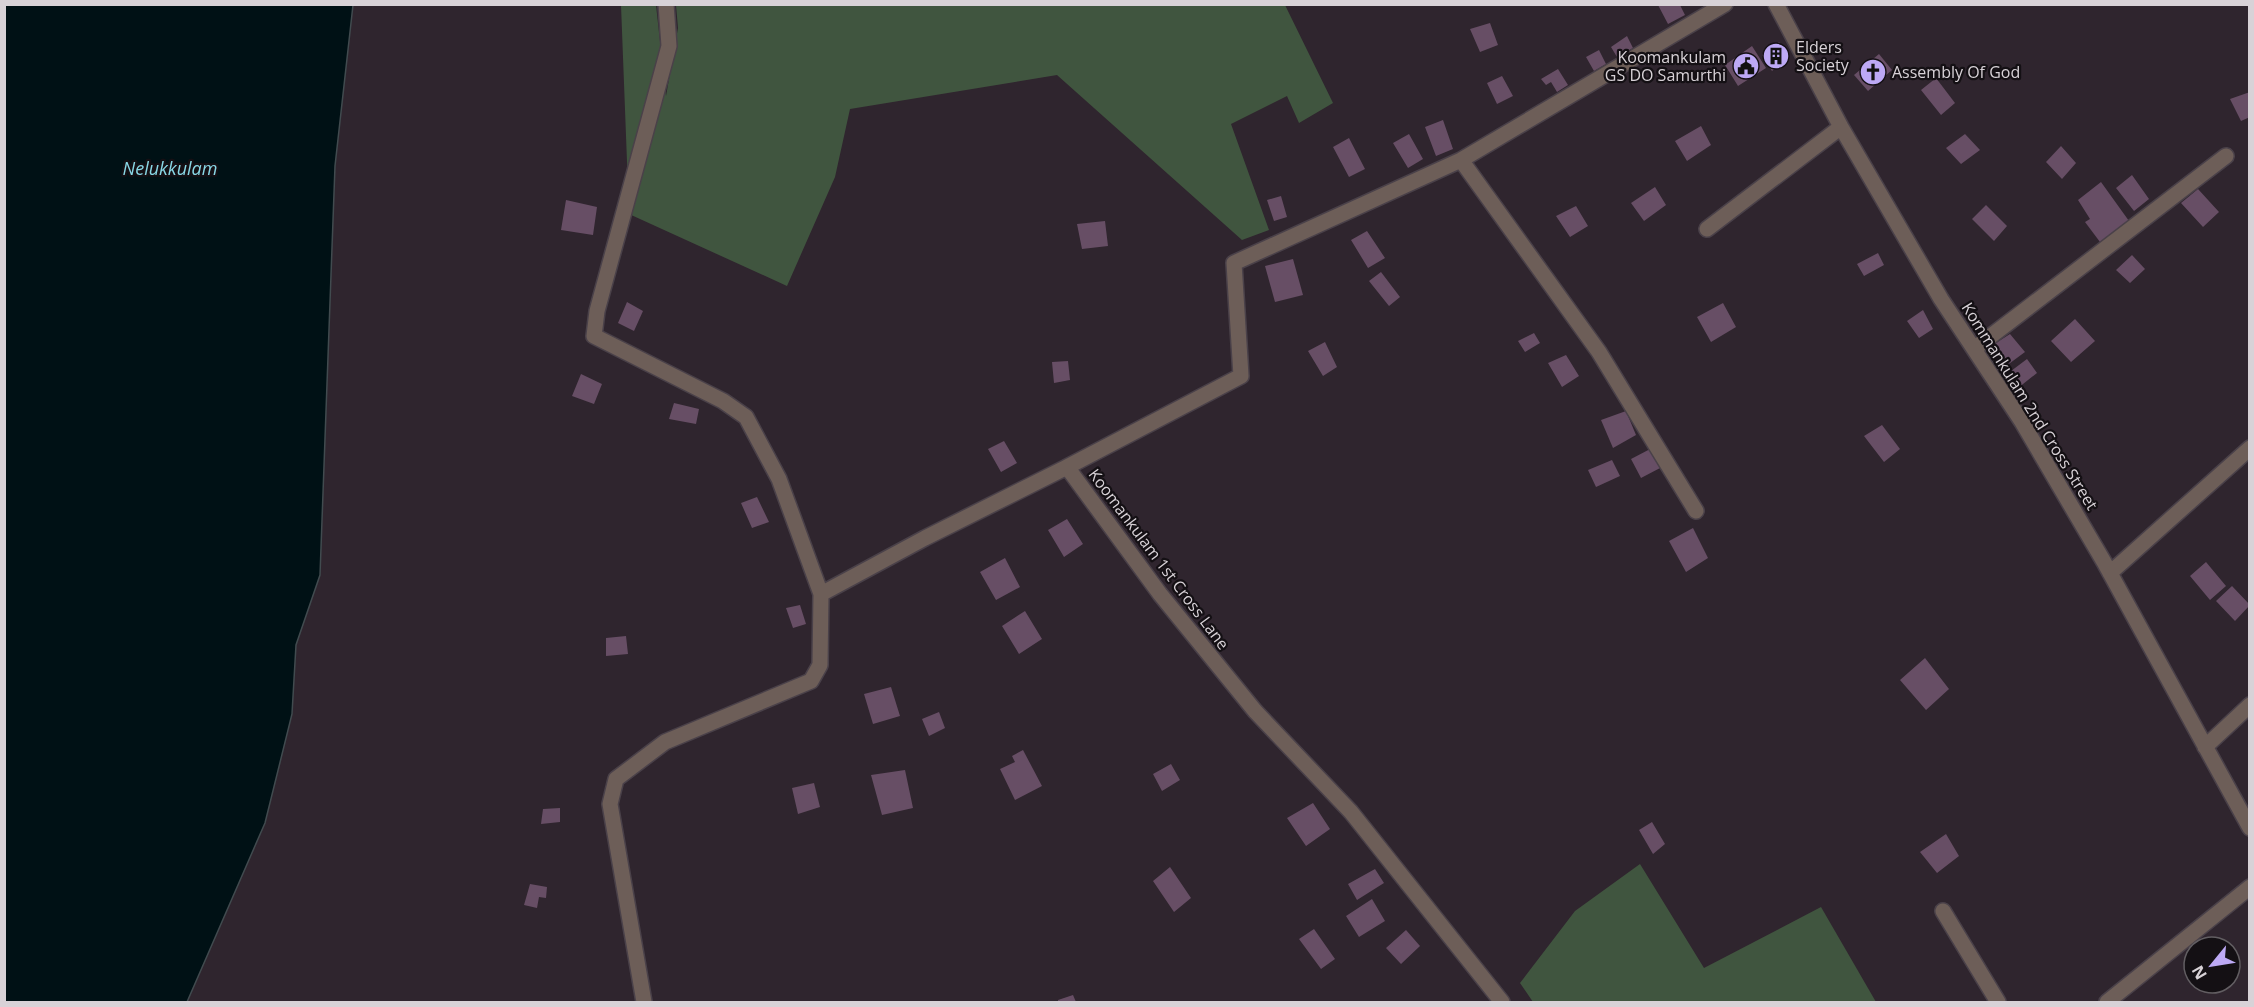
<svg xmlns="http://www.w3.org/2000/svg" width="2254" height="1007" font-family="'Open Sans',sans-serif">
	<rect width="100%" height="100%" fill="#2f252e"/>
	<!-- green -->
	<path fill="#40553f" d="M621,5H656L666,96L678,28L676,5H1285L1333,103L1299,123L1287,96L1231,124L1269,230L1242,240L1057,75L850,109L835,177L787,286L629,214Z
		M1640,864L1704,968L1821,907L1876,1002H1533L1520,983L1575,911Z"/>
	<!-- water -->
	<path fill="#001115" stroke="#414b4f" stroke-width="1.5" d="M5,4L353,5L335,166L320,575L296,645L292,714L265,823L187,1002H5Z"/>
	<!-- building -->
	<path fill="#674e65" d="M1658,5H1680L1685,15L1668,24Z
		M1490,23L1498,45L1480,52L1470,29Z
		M1627,36L1633,48L1617,57L1611,47Z
		M1779,42L1789,56L1772,71L1762,55Z
		M1752,46L1766,68L1738,86L1725,65Z
		M1599,50L1606,64L1594,71L1586,57Z
		M1879,54L1892,70L1868,91L1854,75Z
		M1558,69L1568,85L1557,92L1551,82L1546,85L1541,79Z
		M1502,76L1513,96L1497,104L1487,83Z
		M1936,78L1955,103L1941,115L1921,90Z
		M2250,92V117L2241,121L2230,99Z
		M1443,120L1453,149L1436,156L1425,127Z
		M1701,126L1711,145L1687,161L1675,141Z
		M1409,134L1423,159L1408,168L1393,143Z
		M1965,134L1980,150L1961,164L1946,148Z
		M1349,138L1365,169L1349,177L1333,147Z
		M2061,146L2076,163L2062,179L2046,162Z
		M2132,175L2149,199L2134,211L2116,188Z
		M2101,182L2129,221L2100,242L2085,222L2090,219L2078,200Z
		M1655,187L1666,205L1644,221L1631,203Z
		M2198,189L2219,212L2203,227L2181,203Z
		M1281,196L1287,217L1274,221L1267,200Z
		M566,200L597,207L593,235L561,230Z
		M1986,205L2007,226L1994,241L1972,219Z
		M1576,206L1588,226L1570,237L1556,216Z
		M1105,221L1108,246L1082,249L1077,224Z
		M1367,231L1385,258L1368,268L1351,240Z
		M1878,253L1884,265L1864,276L1857,264Z
		M2132,255L2145,269L2130,283L2116,270Z
		M1293,259L1303,295L1275,302L1265,266Z
		M1381,272L1400,297L1389,306L1369,281Z
		M627,302L643,311L634,331L618,323Z
		M1723,303L1736,327L1711,342L1697,317Z
		M1923,310L1933,329L1919,338L1907,321Z
		M2075,319L2095,341L2071,362L2051,341Z
		M1534,333L1540,343L1525,352L1518,341Z
		M2010,334L2025,352L2002,369L1988,348Z
		M1325,342L1337,367L1323,376L1308,351Z
		M1566,355L1579,376L1562,387L1548,363Z
		M2027,359L2037,373L2018,388L2007,374Z
		M1068,361L1070,380L1054,383L1052,362Z
		M581,374L602,384L594,404L572,396Z
		M674,403L699,409L696,424L669,419Z
		M1626,411L1636,435L1613,448L1601,420Z
		M1882,425L1900,449L1884,462L1864,436Z
		M1004,441L1017,463L1001,472L988,449Z
		M1654,447L1662,467L1641,478L1631,459Z
		M1612,460L1620,476L1596,487L1588,470Z
		M757,497L769,522L752,528L741,503Z
		M1067,519L1083,544L1064,557L1048,530Z
		M1693,528L1708,558L1686,572L1669,541Z
		M1005,558L1020,587L996,600L980,572Z
		M2206,562L2226,586L2210,600L2190,576Z
		M2232,586L2250,605L2235,621L2216,601Z
		M800,605L806,624L793,628L786,608Z
		M1025,611L1042,639L1019,654L1002,626Z
		M626,636L628,654L606,656V638Z
		M1925,658L1949,689L1926,710L1900,680Z
		M891,687L900,716L873,724L864,694Z
		M939,712L945,728L929,736L922,719Z
		M1023,750L1042,786L1015,800L1000,769L1015,762L1012,756Z
		M1171,764L1180,780L1162,791L1153,774Z
		M905,770L913,808L882,815L871,775Z
		M814,783L820,807L798,814L792,788Z
		M1313,803L1330,829L1306,846L1287,818Z
		M560,808V822L541,824L543,809Z
		M1652,822L1665,844L1653,854L1639,830Z
		M1946,834L1959,856L1937,873L1920,852Z
		M1170,867L1191,898L1174,912L1153,881Z
		M1375,869L1384,883L1357,900L1348,884Z
		M530,884L547,887L546,898L539,897L537,908L524,905Z
		M1372,899L1385,921L1359,937L1346,916Z
		M1314,929L1335,959L1321,969L1299,939Z
		M1406,930L1420,946L1401,964L1386,948Z
		M1073,995L1076,1002H1058V1000Z"/>
	<g fill="none" stroke-linecap="round" stroke-linejoin="round">
		<defs>
			<path id="minor" d="M1776,4L1841,127L1941,299L2022,422L2104,562L2250,828
				M1461,160L1599,352L1696,511
				M1707,229L1841,127
				M1974,349L2226,156
				M2110,573L2250,448
				M821,594L925,538L1067,467
				M2205,747L2250,705
				M1943,911L1998,1002
				M644,1002L610,804L616,779L665,742L811,681L820,665L821,594L779,479L746,417L723,401L594,336L597,311L669,46L666,4
				M1502,1002L1351,812L1255,711L1160,594L1067,467L1241,376L1234,263L1461,160L1725,4
				M2107,1002L2250,887"/>
		</defs>
		<!-- minor casing -->
		<use href="#minor" stroke="#4a4149" stroke-width="18"/>
		<!-- minor -->
		<use href="#minor" stroke="#6d5e58" stroke-width="15"/>
	</g>
	<!-- icons -->
	<defs>
		<symbol id="building-disc" viewBox="-11 -11 22 22"><circle r="9.5" fill="#bda9f5" stroke="#141014"/><path d="M-4-6H4V6H1V3H-1V6H-4ZM-2.5-4.3h1.7v1.8h-1.7ZM.8-4.3h1.7v1.8H.8ZM-2.5-1h1.7V.8h-1.7ZM.8-1h1.7V.8H.8Z" fill="#111"/></symbol>
		<symbol id="civic-disc" viewBox="-11 -11 22 22"><circle r="9.5" fill="#bda9f5" stroke="#141014"/><path d="M-.6-6.5H3V-4.5H.6V-3L4-1V1h2V6H-6V1h2V-1L-.6-3ZM-1.2 2.5V6h2.4V2.5Z" fill="#111"/></symbol>
		<symbol id="church-disc" viewBox="-11 -11 22 22"><circle r="9.5" fill="#bda9f5" stroke="#141014"/><path d="M-1.2-6h2.4v3.5h3.3v2.4h-3.3V6h-2.4V-.1h-3.3v-2.4h3.3Z" fill="#111"/></symbol>
	</defs>
	<g fill-rule="evenodd">
		<use href="#building-disc" x="1761" y="41" width="30" height="30"/>
		<use href="#civic-disc" x="1731" y="51" width="30" height="30"/>
		<use href="#church-disc" x="1858" y="57" width="30" height="30"/>
	</g>
	<g text-anchor="middle" stroke-width="4.5" stroke-linejoin="round" paint-order="stroke">
		<!-- poi labels -->
		<g font-size="16" fill="#d8d2d7" stroke="#141014" text-anchor="start">
			<text x="1796" y="53">Elders<tspan x="1796" dy="18">Society</tspan></text>
			<text x="1726" y="63" text-anchor="end">Koomankulam<tspan x="1726" dy="18">GS DO Samurthi</tspan></text>
			<text x="1892" y="78">Assembly Of God</text>
		</g>
		<!-- street labels -->
		<g font-size="16" fill="#d8d2d7" stroke="#141014">
			<text transform="translate(2030 406) rotate(58)" y="6">Kommankulam 2nd Cross Street</text>
			<text transform="translate(1159 559) rotate(53)" y="6">Koomankulam 1st Cross Lane</text>
		</g>
		<!-- water labels -->
		<g font-size="18" font-style="italic" fill="#89d8e6" stroke="#141014">
			<text x="170" y="175">Nelukkulam</text>
		</g>
	</g>
	<!-- border -->
	<rect width="2254" height="1007" fill="none" stroke="#d8d2d7" stroke-width="12"/>
	<!-- north arrow -->
	<g transform="translate(2212 965) rotate(240)"><circle r="28" fill="#141014" stroke="#625e62" stroke-width="1.5"/>
	<path d="M0-4.5L10 22L0 15L-10 22Z" fill="#bda9f5"/>
	<text y="-9" font-size="16" font-weight="bold" text-anchor="middle" fill="#d8d2d7">N</text>
	</g>
</svg>
